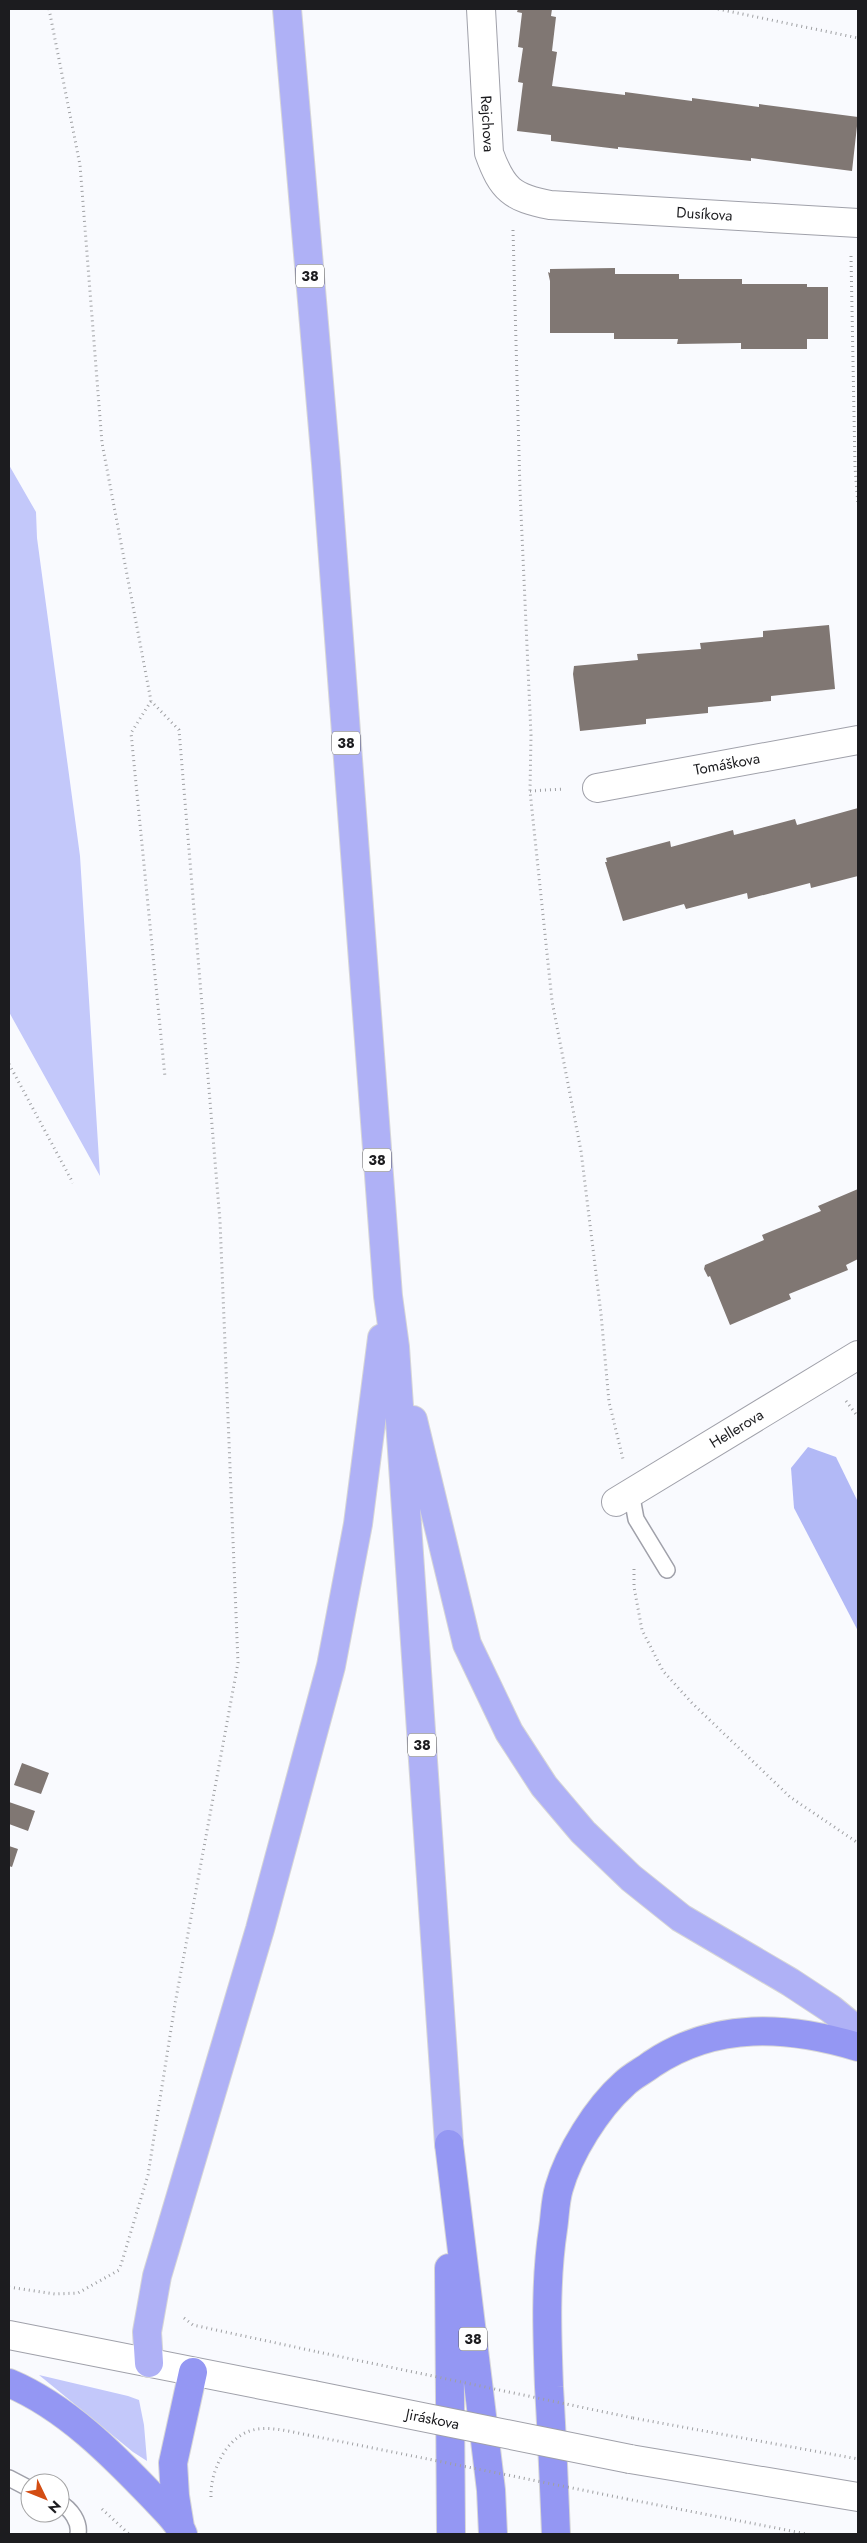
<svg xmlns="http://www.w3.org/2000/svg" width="867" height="2543" font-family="Jost,sans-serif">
	<rect width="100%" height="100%" fill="#f9fafe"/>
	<!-- green -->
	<path fill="#c3c8fa" d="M9,465L36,512L37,538L80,856L100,1176L9,1012Z
		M39,2375L128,2396L139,2400L144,2425L147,2461L133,2452Z"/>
	<!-- forest -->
	<path fill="#b2b9f6" d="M808,1447L836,1457L858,1502V1631L794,1508L791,1468Z"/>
	<!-- building -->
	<path fill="#807773" d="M518,9H552L551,16L556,17L552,51L557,52L552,86L625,95V92L692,101V98L759,107V104L858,117L852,171L751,158V161L618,147V149L551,141V135L517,131L523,83L518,82L523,48L518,47L522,13L517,12Z
		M615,268V274H679V279H742V284H807V287H828V339H807V349H741V343L677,344L678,339H614V333H550V281L548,272L550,273V269Z
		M829,625L835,689L771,696V701L708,707V713L646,719V724L580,731L573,674L574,666L638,660L637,654L701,649L700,643L763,637V631Z
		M858,808V876L811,888L810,883L748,899L747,893L686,909L684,904L623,921L605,862H607L606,858L670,841L671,847L733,830L734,835L795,819L797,825Z
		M858,1189V1259L846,1265L848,1270L789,1294L791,1299L730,1325L710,1276L708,1277L704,1269L705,1265L764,1240L762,1235L821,1211L818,1206Z
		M22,1763L49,1773L41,1794L14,1785Z
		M9,1802L35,1811L28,1831L9,1824Z
		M9,1846L18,1849L12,1867L9,1866Z"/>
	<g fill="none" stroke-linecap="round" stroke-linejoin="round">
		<defs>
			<path id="service" d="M631,1492L636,1519L667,1570
				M9,2478L30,2489
				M60,2503C71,2509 80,2522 78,2534"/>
			<g id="minor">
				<path id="s1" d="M481,9L489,153C502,189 512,198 550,205L858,223"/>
				<path id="s2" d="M597,788L858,740"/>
				<path id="s3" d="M616,1502L858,1355"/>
			</g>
			<path id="secondary" d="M9,2335L313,2395
				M630,2459L858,2497"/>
			<path id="primary" d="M287,9L326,464L388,1296L395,1347L449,2144
				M413,1420L467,1644L509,1732L544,1786L583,1832L631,1878L681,1918L790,1982L831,2009L858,2031
				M149,2363L147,2332L157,2276L260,1929L331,1666L358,1524L382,1338"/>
			<path id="trunk" d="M449,2144L491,2490L493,2534
				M449,2268L451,2534
				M9,2383C66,2407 113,2455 155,2499C165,2510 178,2521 183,2534
				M180,2527L175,2496L173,2463L193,2372
				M556,2534C554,2485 552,2436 549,2387C547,2334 545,2282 553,2229C555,2216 555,2201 559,2188C569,2153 597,2108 624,2084C632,2076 643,2071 652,2064C716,2021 788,2026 858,2047"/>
		</defs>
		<!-- service casing -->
		<use href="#service" stroke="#a0a1aa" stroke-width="18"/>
		<!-- minor casing -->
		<use href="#minor" stroke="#a0a1aa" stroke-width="30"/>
		<!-- secondary casing -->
		<use href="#secondary" stroke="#a0a1aa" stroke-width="30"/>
		<!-- primary casing -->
		<use href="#primary" stroke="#d6d6d7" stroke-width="30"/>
		<!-- trunk casing -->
		<use href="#trunk" stroke="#d6d6d7" stroke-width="30"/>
		<!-- path -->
		<path stroke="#9fa0a3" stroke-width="3" stroke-dasharray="1 4" stroke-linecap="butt" d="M49,9L80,165L102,443L151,701L179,730L220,1221L238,1663L175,2004L148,2175L120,2268
			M718,9L858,38
			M513,230L520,491L531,735L530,791L552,1001L581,1151L601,1314L609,1402L623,1459
			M851,256L855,467L858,506
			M151,701L131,733L165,1077
			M530,791L564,789
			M9,1064L73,1183
			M846,1401L858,1417
			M634,1569V1587L642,1630L663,1671L692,1703L790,1797L858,1843
			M9,2287L55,2294L78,2293L121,2269
			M184,2318L193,2325L318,2352
			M633,2418L858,2459
			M211,2497C210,2471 227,2433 258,2429C274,2427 292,2432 308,2435
			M627,2499L807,2534
			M102,2509L129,2534"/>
		<!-- service -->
		<use href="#service" stroke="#fff" stroke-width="15"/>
		<!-- minor -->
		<use href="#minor" stroke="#fff" stroke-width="28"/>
		<!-- secondary -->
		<use href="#secondary" stroke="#fff" stroke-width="28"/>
		<!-- primary -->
		<use href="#primary" stroke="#afb1f6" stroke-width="28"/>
		<!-- trunk -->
		<use href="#trunk" stroke="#9497f3" stroke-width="28"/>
		<defs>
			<g id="secondary-bridge">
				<path id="s4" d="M313,2395L630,2459"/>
			</g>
		</defs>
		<!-- secondary-bridge casing -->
		<use href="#secondary-bridge" stroke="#a0a1aa" stroke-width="30" stroke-linecap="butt"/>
		<!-- path-bridge -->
		<path stroke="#9fa0a3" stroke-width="3" stroke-dasharray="1 4" stroke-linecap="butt" d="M318,2352L633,2418
			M308,2435L627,2499"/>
		<!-- secondary-bridge -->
		<use href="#secondary-bridge" stroke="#fff" stroke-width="28"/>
	</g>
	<g text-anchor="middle" stroke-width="4.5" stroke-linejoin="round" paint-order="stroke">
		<!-- shield labels -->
		<g fill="#fff" stroke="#606062" stroke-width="1">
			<rect x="296" y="264.5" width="28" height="23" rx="4"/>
			<rect x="332" y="731.5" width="28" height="23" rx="4"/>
			<rect x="363" y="1148.5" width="28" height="23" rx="4"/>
			<rect x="408" y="1733.5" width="28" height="23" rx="4"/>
			<rect x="459" y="2327.5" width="28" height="23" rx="4"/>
		</g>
		<g font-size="14" font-weight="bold" fill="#1c1c1f">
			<text x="310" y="281">38</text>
			<text x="346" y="748">38</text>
			<text x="377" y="1165">38</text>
			<text x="422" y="1750">38</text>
			<text x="473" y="2344">38</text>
		</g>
		<!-- street labels -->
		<g font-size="15" fill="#1c1c1f" stroke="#fff">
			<text dy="5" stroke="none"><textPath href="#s1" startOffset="115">Rejchova</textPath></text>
			<text dy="5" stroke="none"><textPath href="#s1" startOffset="385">Dusíkova</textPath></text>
			<text dy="5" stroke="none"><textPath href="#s2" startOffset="132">Tomáškova</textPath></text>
			<text dy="5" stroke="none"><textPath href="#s3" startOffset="141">Hellerova</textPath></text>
			<text dy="5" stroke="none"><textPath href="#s4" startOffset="122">Jiráskova</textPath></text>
		</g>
	</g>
	<!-- border -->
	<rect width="867" height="2543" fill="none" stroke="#1c1c1f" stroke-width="20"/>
	<!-- north arrow -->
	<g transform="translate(45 2498) rotate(133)"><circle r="24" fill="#ffffff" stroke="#a4a4a5"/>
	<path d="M0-4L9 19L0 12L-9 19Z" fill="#d34d13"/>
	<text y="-8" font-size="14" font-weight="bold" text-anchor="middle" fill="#1c1c1f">N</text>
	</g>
</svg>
